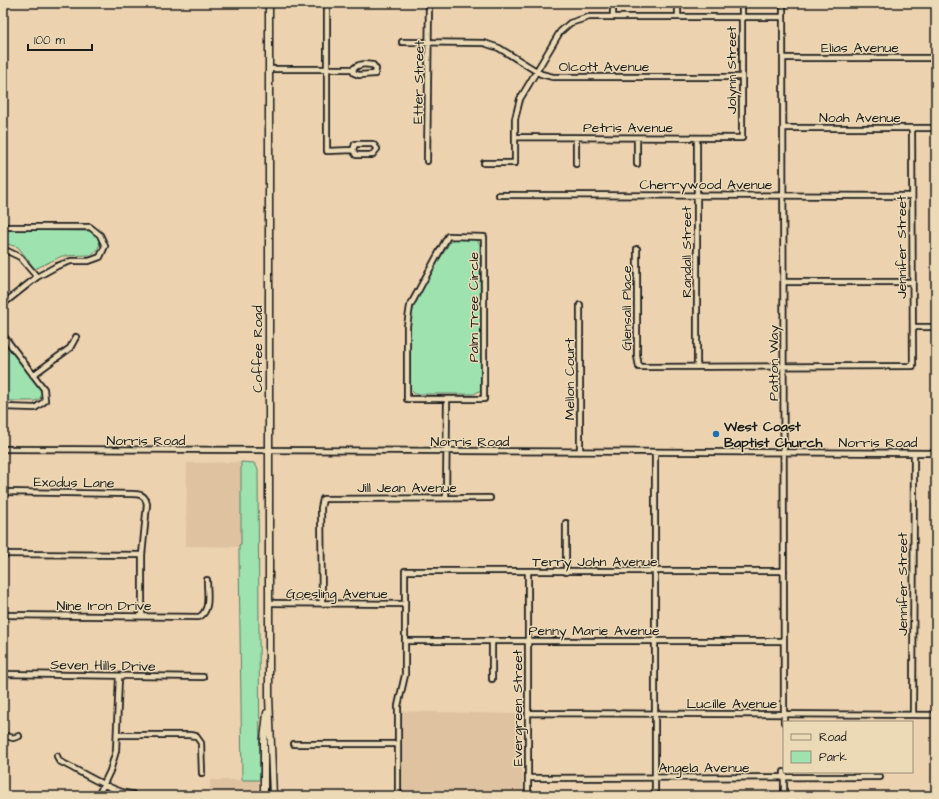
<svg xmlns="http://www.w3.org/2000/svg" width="939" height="799" font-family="'Architects Daughter',sans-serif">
	<rect width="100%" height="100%" fill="#ecd2af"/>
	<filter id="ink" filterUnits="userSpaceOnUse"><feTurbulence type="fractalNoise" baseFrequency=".025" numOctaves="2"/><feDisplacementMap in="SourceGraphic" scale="8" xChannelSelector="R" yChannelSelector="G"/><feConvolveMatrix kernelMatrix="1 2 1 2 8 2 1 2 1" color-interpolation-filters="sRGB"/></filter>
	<g filter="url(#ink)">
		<!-- built -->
		<path fill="#dfc3a1" d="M241,462L242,547L186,546L187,463Z
			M397,711L518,714L524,796H397Z
			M210,780H258V796H210Z"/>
		<!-- green -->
		<path fill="#9de2af" stroke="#5c7f66" d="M3,230L90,231L98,235L100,244L96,252L91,255L62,256L35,269L18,247L3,243Z
			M454,239H477L480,245L481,390L474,394H415L410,389C410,363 405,331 414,306C421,284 438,263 450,242Z
			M3,341L42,391L41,398L35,401H3Z
			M241,462L254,463L258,469L260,780H242L239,554V545L241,544Z"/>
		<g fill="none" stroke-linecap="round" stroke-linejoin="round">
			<defs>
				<path id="minor" d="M327,3V151L353,150L355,144H373L377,149L372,155H356L353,150
					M783,3L784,722
					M613,17V3
					M678,17V3
					M402,42L484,43L499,48L541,74L553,77H742
					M783,58H936
					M269,69H353C359,63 365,64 373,65L376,69L375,74L359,75L354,73L353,69
					M784,128H936
					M515,137L742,138V3
					M697,138V366
					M427,161L429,3
					M484,163H515V119L520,99L560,32L570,23L589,17H783
					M576,164V138
					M637,164V138
					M499,195L912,196
					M3,227H90L100,235L105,246L100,257L89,261H71L57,266L37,277L3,304
					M448,236L484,237V399H407V326L410,306Z
					M3,249L20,257L37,277
					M637,249V356L639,367L913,366L912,128
					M784,282H913
					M580,305V452
					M913,327H936
					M3,335L44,389L45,401L35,408L3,407
					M33,375L70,348L76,337
					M3,449L936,453
					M655,453V796
					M3,492L132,494C140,494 145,495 147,504L142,555V616
					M446,498L447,399
					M566,523V572
					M3,554L142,555
					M528,572V796
					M269,603L405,604
					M322,604L321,508L323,499L490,498
					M3,615L199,617C211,611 207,593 207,580
					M405,641H784
					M3,674L203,677
					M492,679V641
					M528,713L936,715
					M913,715L914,453
					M3,735L13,738L19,736
					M118,735H189L196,736L201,743L202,773
					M294,744H398
					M57,756L59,761C76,769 116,794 132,794
					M784,772V796
					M528,778L880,777
					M98,796L110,771L116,751L119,677
					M398,796V706L405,675V571H784"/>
				<path id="major" d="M269,3V696L273,796
					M264,796V740L267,713"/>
			</defs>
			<!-- minor casing -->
			<use href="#minor" stroke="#1c1c1c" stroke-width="8"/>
			<!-- major casing -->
			<use href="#major" stroke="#1c1c1c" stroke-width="9"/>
			<!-- minor -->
			<use href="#minor" stroke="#ecdab7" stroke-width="4.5"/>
			<!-- major -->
			<use href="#major" stroke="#ecdab7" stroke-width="6"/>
		</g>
	</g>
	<!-- markers -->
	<circle fill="#1f6fb2" stroke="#ecdab7" stroke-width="1.5" cx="716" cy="434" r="4"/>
	<g text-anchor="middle" stroke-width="3" stroke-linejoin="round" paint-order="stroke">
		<!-- street labels -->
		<g font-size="14" fill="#1c1c1c" stroke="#ecdab7">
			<text x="860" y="52">Elias Avenue</text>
			<text x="604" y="71">Olcott Avenue</text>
			<text transform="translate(731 70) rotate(-90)" y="5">Jolynn Street</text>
			<text transform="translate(418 82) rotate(-89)" y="5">Etter Street</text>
			<text x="860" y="122">Noah Avenue</text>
			<text x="628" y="132">Petris Avenue</text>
			<text x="706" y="189">Cherrywood Avenue</text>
			<text transform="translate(901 247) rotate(-90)" y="5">Jennifer Street</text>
			<text transform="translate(686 252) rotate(-90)" y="5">Randall Street</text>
			<text transform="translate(473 307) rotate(-90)" y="5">Palm Tree Circle</text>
			<text transform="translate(626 308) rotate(-90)" y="5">Glensall Place</text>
			<text transform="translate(257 349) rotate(-90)" y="5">Coffee Road</text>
			<text transform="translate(773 363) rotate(-90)" y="5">Patton Way</text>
			<text transform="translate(569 379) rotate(-90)" y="5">Mellon Court</text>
			<text x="146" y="445">Norris Road</text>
			<text x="470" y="446">Norris Road</text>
			<text x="878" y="447">Norris Road</text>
			<text transform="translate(74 482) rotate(1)" y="5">Exodus Lane</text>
			<text x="407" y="492">Jill Jean Avenue</text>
			<text x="595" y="566">Terry John Avenue</text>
			<text transform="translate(902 584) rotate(-90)" y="5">Jennifer Street</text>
			<text x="337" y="598">Goesling Avenue</text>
			<text x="104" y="610">Nine Iron Drive</text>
			<text x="594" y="635">Penny Marie Avenue</text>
			<text transform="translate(103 665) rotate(1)" y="5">Seven Hills Drive</text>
			<text x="732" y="708">Lucille Avenue</text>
			<text transform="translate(517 708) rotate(-90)" y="5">Evergreen Street</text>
			<text x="704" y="772">Angela Avenue</text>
		</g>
		<!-- poi labels -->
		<g font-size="14" font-weight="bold" fill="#1c1c1c" stroke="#ecdab7" text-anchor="start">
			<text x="724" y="431">West Coast<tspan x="724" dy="16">Baptist Church</tspan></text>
		</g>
	</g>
	<!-- margin -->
	<rect width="939" height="799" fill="none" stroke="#ecdab7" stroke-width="16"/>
	<rect x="8" y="8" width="923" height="783" fill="none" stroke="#1c1c1c" stroke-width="1.5" filter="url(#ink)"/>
	<!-- legend -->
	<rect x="783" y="721" width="130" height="52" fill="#ecdab7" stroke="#998e79"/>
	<rect x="791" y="734" width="20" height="6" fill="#ecdab7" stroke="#998e79"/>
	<text x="819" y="741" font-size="12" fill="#1c1c1c">Road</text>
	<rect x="791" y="751" width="20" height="12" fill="#9de2af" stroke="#998e79"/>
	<text x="819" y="761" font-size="12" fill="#1c1c1c">Park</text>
	<!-- scale -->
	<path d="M28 44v6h64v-6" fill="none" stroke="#1c1c1c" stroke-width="2"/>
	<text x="34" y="44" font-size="12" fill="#1c1c1c" stroke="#ecdab7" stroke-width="3" paint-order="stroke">100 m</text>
</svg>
